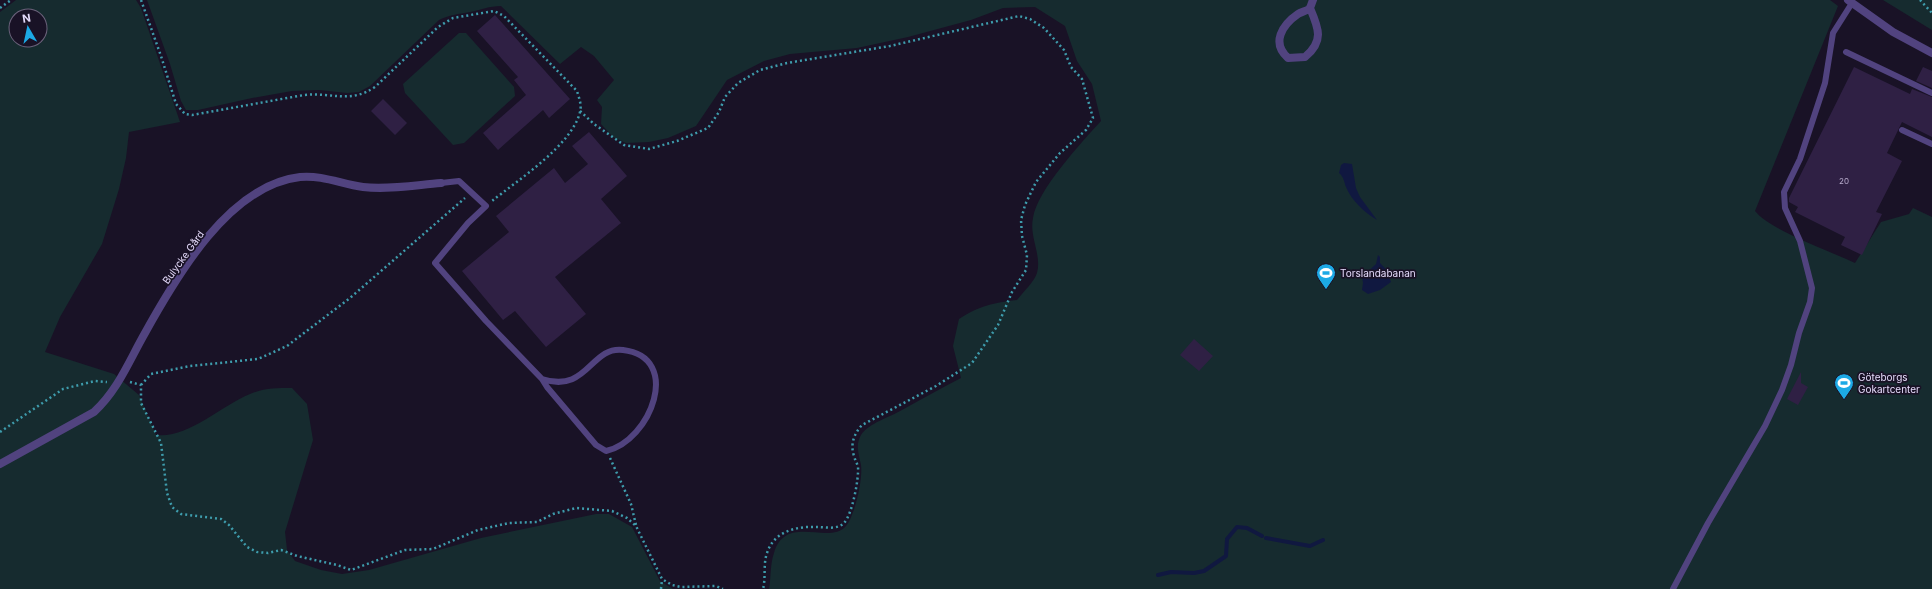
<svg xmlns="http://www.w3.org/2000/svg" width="1932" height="589" font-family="Inter,sans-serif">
	<rect width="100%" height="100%" fill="#191226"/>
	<!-- green -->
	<path fill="#162b2f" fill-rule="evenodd" d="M16,0H136L141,8L180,122L129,132L126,158L119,189L102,244L60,317L45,352L114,374L139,395L156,435C187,439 221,406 250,394C264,388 277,388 292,388L307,404L313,440L285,532L287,550L295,561L321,570L342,574L369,570L481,538L596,514H609L632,527L660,581L673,589H0V12ZM16,16H40V40H16Z
		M147,0H1830L1838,6L1755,211C1771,231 1830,251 1855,263L1881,222L1909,214L1913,208L1932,217V589H769C771,578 770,564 774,553C786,513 829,546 846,526C855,515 863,479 861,465C859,455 855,445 861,435C869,423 890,417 902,410C922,399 941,388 961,378L953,346L959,319C981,305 993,303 1017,300C1023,292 1034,282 1037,273C1042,255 1029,237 1033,218C1037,190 1082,142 1101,121L1092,84L1077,61L1065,26L1035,7L1003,8L971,20L908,37L857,48L790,54L764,61L727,80L696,126L668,138L649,142L626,143L613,137L601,124L602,107L597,100L614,80L594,56L581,47L560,64L501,6C489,6 481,10 470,12C458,14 449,15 439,20L370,86L359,92L347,93L319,90L292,91L252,98L198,110H186L181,101L170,64Z
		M1883,0H1932V30L1927,27Z
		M459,33H466L514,87L515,96L464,143L453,145L405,93L403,84Z"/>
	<!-- water -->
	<path fill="#101840" d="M1344,163L1352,164L1356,188L1360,197L1377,220C1365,213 1351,200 1346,187C1344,182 1344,177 1339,173L1341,165Z
		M1378,255L1380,257V263L1386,269L1391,282L1380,290L1368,294L1362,290L1363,283L1362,277L1376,264Z"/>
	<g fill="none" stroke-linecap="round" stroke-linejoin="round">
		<!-- stream -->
		<path stroke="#101840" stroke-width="4" d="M1266,538L1310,546L1323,540
			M1158,575L1171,572L1194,573L1204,571L1226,556L1227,539L1237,527L1247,528L1262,536"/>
	</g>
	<!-- building -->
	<path fill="#2f2044" d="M495,15L570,99L549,118L543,110L498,150L483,133L526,95L514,80L518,77L477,31Z
		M1854,67L1910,94L1912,89L1932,97V137L1902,122L1887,153L1902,161L1876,212L1882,214L1862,255L1841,245L1845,237L1795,212L1798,207L1789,202V198Z
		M1923,67L1932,71V88L1916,81Z
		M383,99L407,123L395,135L371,111Z
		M589,132L627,176L601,199L621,223L555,277L586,314L546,347L515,311L503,320L462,271L509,232L496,216L554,168L565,183L588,164L572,146Z
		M1194,339L1213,356L1199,371L1180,355Z
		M1801,372V383L1808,387L1798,405L1787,399Z"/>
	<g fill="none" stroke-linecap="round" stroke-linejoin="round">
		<!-- path -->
		<path stroke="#3e9cac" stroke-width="2.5" stroke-dasharray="2 3" stroke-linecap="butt" d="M141,0L161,56L176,104L185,114L192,115L304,95C332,92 350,104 375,87L438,27L453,18L494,11L504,16L577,91C579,98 582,105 580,112C572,145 518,180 492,201
			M1920,0L1932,13
			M0,8L11,0
			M580,111L594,124L624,145L649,149L677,141L708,128L719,112L725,97L738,83L760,70L787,63L890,46L1019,16L1030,19L1044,28L1064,50L1071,67L1082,79L1093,118L1086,130L1060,153L1036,182L1025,205L1021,220L1022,236L1027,255L1026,270L1012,292L998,325L972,363L936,386L862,425C854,434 850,444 854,456C855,460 857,463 858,467C859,479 852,515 844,523C837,530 826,527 817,527C797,526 774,531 767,553C763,564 766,578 763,589
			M130,382L141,385V403L161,443L167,493L172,507L181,514L221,519L229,525L247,547L257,552L268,553L281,550L297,556L337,565L351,570L405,550L433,549L478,530L509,523L537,522L553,514L576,508L612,511L627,518L636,526L662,579L672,585L681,587L716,586L723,589
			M141,385L151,374L190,366L258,359L287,346L350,298L465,198
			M0,432L63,389L95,381L107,382
			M610,458L631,504L636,525
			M661,589L662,580"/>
		<!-- lane -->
		<path stroke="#51437f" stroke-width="6" d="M1846,52L1932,93
			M1902,130L1932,144
			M441,183L459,181L486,206L468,223L435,263L486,321L542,379C588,394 590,346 623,350C683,357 651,441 606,451L596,445L547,387L542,379
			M1673,589L1708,523L1765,426L1782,390L1791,365L1799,333L1810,302L1812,288L1800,241L1785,208L1784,192L1800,159L1825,83L1833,33L1852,3"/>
		<!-- street -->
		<path stroke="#51437f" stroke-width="8" d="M1848,0L1893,32L1932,53
			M1310,8C1319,29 1324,41 1305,57L1288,58C1271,43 1282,25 1298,14C1301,12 1306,11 1309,9C1311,7 1312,2 1313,0
			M0,464L94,412C118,390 129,361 145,333C176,277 229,185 300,177C323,175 341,184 363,187C388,190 416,185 441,183"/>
	</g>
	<!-- icons -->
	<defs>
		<symbol id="stadium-pin" viewBox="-11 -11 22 30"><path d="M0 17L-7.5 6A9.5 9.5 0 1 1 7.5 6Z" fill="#1ca9e5" stroke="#191226"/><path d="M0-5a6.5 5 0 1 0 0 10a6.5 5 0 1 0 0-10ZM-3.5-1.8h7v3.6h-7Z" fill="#fff"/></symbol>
	</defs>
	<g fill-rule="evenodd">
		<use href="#stadium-pin" x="1315" y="262" width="22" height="30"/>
		<use href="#stadium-pin" x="1833" y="372" width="22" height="30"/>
	</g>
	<g text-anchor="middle" stroke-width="3.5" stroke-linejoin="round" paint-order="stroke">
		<!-- number labels -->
		<g font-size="8" fill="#b8accd">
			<text x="1844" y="184">20</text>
		</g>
		<!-- street labels -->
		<g font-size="10" fill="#e5dbfb" stroke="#191226">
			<text transform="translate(183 257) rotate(-54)" y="4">Bulycke Gård</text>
		</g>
		<!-- poi labels -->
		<g font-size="10" fill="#e5dbfb" stroke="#191226" text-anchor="start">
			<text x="1340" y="277">Torslandabanan</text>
			<text x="1858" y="381">Göteborgs<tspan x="1858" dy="12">Gokartcenter</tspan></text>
		</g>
	</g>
	<!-- north arrow -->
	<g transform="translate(28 28) rotate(351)"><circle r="19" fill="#191226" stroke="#6b627b"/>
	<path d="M0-3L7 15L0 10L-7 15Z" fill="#1ca9e5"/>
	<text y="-6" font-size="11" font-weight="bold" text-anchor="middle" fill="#e5dbfb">N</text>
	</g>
</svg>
